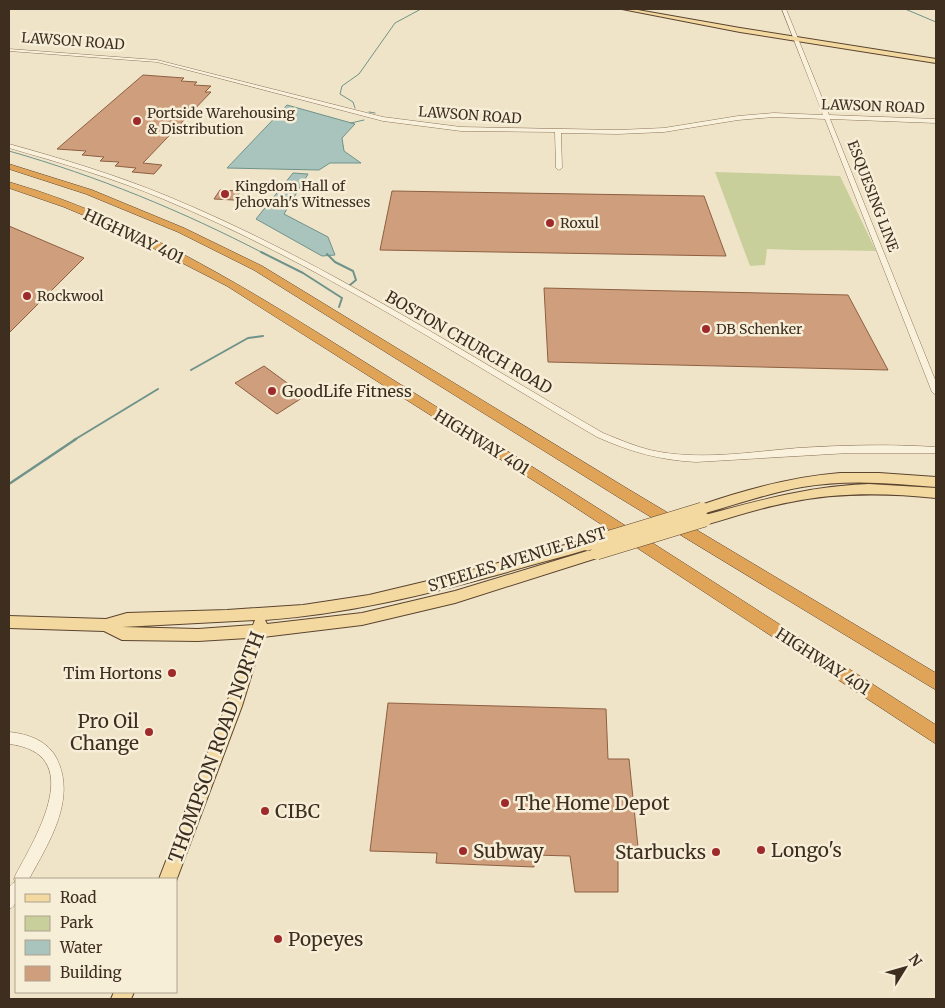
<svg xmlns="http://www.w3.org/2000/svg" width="945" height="1008" font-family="Merriweather,serif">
	<rect width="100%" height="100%" fill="#f0e4c8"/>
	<!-- green -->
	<path fill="#c9cf9b" d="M715,172L840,176L876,251C840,250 804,251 767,249L765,265L750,266Z"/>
	<!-- water -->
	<path fill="#a9c4bc" stroke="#6f938a" d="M287,105L355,124L342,138L344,151L361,163H330L319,170L227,168Z
		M293,173L308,174L284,214L328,237L335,255L322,256L256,219Z"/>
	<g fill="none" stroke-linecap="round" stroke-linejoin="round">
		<!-- stream-far2 -->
		<path stroke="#6f938a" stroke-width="1" d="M905,9L936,22
			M355,108L353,102L340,94L342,86L359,74L395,23L421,9
			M369,112L375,113
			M351,123L364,120
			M9,151C97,176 182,211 263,253"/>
		<!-- stream-far1 -->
		<path stroke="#6f938a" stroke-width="2" d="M261,252L303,273L342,298L339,307
			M327,254L335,262L353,271L356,280L350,285
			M191,370L248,338L263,336
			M74,440L158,389"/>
		<!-- stream -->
		<path stroke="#6f938a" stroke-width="2.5" d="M9,484L76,439"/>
	</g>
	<!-- building -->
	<path fill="#cf9f7d" stroke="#8d5f41" d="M143,75L184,78L181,81L197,82L194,85L211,86L205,92H211L143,163L162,165L154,174L132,172L136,168L115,166L119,162L100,161L104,157L82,155L86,151L57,149Z
		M220,190L241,191L234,200L214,199Z
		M392,191L704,196L726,256L380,250Z
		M9,226L84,258L9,333Z
		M544,288L848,295L888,370L548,362Z
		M264,366L305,396L277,414L235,383Z
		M388,703L606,709L608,759H629L638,847L618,848V892H575L570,856L534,855V867L436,863L437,853L370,851Z"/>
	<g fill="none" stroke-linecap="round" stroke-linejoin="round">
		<defs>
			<path id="minor" d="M782,9H786L829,115L936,119V123L830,119L936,382V395L932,392L825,119L774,117L738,120L664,132L618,134L561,133L562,168L559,170L556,168L555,132L461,131L383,121L157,62L9,51V49L157,60L383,117L461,127L618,130L664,128L738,116L774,113L823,115Z
				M9,144C63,159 116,175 167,196C320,259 461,351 603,433C618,439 634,446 650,450C699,461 749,452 798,448C844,445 890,444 936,447V453H849L696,462C659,460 631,452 597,437C455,354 315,262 163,199C113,178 61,163 9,148Z
				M9,732C29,734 48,741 57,759C77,800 48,844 29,879H16C16,890 20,905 9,909C8,901 5,886 15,882L14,879L16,874C37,835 87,753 9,744Z"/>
			<path id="major" d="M622,9H632L740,28L936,59V63L740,32Z
				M840,473H879L936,477V487C891,483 847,479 802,487C768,493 735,505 702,514L698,512L696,509L698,506C744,490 791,477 840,473Z
				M869,484L936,488V498C887,493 839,492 791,502C762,507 734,517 705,525L700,524L699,520L700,516L705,515C761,500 810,486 869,484Z
				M587,539L592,540L594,544L592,548C563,557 533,564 504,573C425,595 347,614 265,620L267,624L362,613L455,591L597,548L602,549L604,553L602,557L597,558L455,603L362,625L263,637L242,706L176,881V879H159L226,706L248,638L198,641L122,640L104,631L9,628V616L106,619L127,613L227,610L303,605L369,595L457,574ZM255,620L253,625L198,629L122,627Z
				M114,992H134L131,999H111Z"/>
			<path id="highway" d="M9,164L92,190L184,228L262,266L628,489L936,673V690L618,497L254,270L178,232L86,194L9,169Z
				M9,182C155,224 283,312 411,391C587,500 762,613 936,725V744L558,496L227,286L114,228L64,207L9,188Z"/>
		</defs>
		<!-- minor casing -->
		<use href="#minor" stroke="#8d765c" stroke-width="1"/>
		<!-- major casing -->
		<use href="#major" stroke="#5b4430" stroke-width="2"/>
		<!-- highway casing -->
		<use href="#highway" stroke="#5b4430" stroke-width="1"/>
		<!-- minor -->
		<use href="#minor" fill="#faf1dc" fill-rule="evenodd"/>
		<!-- major -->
		<use href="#major" fill="#f3d9a0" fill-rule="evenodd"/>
		<!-- highway -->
		<use href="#highway" fill="#e0a458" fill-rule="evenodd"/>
		<defs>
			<path id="major-bridge" d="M587,544L702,509
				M597,553L705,520"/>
		</defs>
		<!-- major-bridge casing -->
		<use href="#major-bridge" stroke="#5b4430" stroke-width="14" stroke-linecap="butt"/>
		<!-- major-bridge -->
		<use href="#major-bridge" stroke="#f3d9a0" stroke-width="13"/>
	</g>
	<!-- markers -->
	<g fill="#9e2a2b" stroke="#f7eed8" stroke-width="2">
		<circle cx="137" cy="121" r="5"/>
		<circle cx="225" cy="194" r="5"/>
		<circle cx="550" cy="223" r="5"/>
		<circle cx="27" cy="296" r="5"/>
		<circle cx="706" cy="329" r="5"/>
		<circle cx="272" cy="391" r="5"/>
		<circle cx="172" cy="673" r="5"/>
		<circle cx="149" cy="732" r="5"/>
		<circle cx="505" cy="803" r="5"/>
		<circle cx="265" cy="811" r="5"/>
		<circle cx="761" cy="850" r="5"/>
		<circle cx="463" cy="851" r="5"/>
		<circle cx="716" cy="852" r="5"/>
		<circle cx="278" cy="939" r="5"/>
	</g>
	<g text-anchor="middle" stroke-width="5" stroke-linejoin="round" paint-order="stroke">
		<!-- far-street labels -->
		<g font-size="14" fill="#3d2e20" stroke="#f7eed8">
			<text transform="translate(73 41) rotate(4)" y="5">LAWSON ROAD</text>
			<text transform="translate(873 106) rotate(2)" y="5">LAWSON ROAD</text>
			<text transform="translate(470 115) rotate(4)" y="5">LAWSON ROAD</text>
			<text transform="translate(873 196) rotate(69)" y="5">ESQUESING LINE</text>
		</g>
		<!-- far-poi labels -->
		<g font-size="14" fill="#3d2e20" stroke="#f7eed8" text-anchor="start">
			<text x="147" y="118">Portside Warehousing<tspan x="147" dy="16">&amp; Distribution</tspan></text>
			<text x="235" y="191">Kingdom Hall of<tspan x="235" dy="16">Jehovah's Witnesses</tspan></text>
			<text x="560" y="228">Roxul</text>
			<text x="37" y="301">Rockwool</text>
			<text x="716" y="334">DB Schenker</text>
		</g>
		<!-- street labels -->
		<g font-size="16" fill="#3d2e20" stroke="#f7eed8">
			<text transform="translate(134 236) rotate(25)" y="6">HIGHWAY 401</text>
			<text transform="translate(469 342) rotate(30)" y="6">BOSTON CHURCH ROAD</text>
			<text transform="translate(482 442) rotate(32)" y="6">HIGHWAY 401</text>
			<text transform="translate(517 559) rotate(-17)" y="6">STEELES AVENUE EAST</text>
			<text transform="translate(823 661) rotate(33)" y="6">HIGHWAY 401</text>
		</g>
		<!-- poi labels -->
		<g font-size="16" fill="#3d2e20" stroke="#f7eed8" text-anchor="start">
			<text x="282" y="397">GoodLife Fitness</text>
			<text x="162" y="679" text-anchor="end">Tim Hortons</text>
		</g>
		<!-- near-poi labels -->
		<g font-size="19" fill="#3d2e20" stroke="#f7eed8" text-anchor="start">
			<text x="139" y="728" text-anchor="end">Pro Oil<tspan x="139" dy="22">Change</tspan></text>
			<text x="515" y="810">The Home Depot</text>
			<text x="275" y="818">CIBC</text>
			<text x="771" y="857">Longo's</text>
			<text x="473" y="858">Subway</text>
			<text x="706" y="859" text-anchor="end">Starbucks</text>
			<text x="288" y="946">Popeyes</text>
		</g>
		<!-- near-street labels -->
		<g font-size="19" fill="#3d2e20" stroke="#f7eed8">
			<text transform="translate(216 747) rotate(-70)" y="7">THOMPSON ROAD NORTH</text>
		</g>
	</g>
	<!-- border -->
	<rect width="945" height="1008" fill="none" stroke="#3d2e20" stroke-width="20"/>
	<!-- legend -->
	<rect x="15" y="878" width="162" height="115" fill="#f7eed8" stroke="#ada18e"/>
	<rect x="25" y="894" width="25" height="8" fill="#f3d9a0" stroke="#ada18e"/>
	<text x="60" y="903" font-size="15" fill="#3d2e20">Road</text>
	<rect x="25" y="916" width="25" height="15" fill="#c9cf9b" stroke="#ada18e"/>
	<text x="60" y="928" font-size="15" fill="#3d2e20">Park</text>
	<rect x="25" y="940" width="25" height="15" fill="#a9c4bc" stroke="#ada18e"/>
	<text x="60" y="953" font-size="15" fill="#3d2e20">Water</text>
	<rect x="25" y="966" width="25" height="15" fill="#cf9f7d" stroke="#ada18e"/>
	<text x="60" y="978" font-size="15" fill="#3d2e20">Building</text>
	<!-- north arrow -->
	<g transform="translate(905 968) rotate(53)" stroke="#f7eed8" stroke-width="4" paint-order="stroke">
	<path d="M0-4L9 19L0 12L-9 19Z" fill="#3d2e20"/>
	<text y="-8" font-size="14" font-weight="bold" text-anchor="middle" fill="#3d2e20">N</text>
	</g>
</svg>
